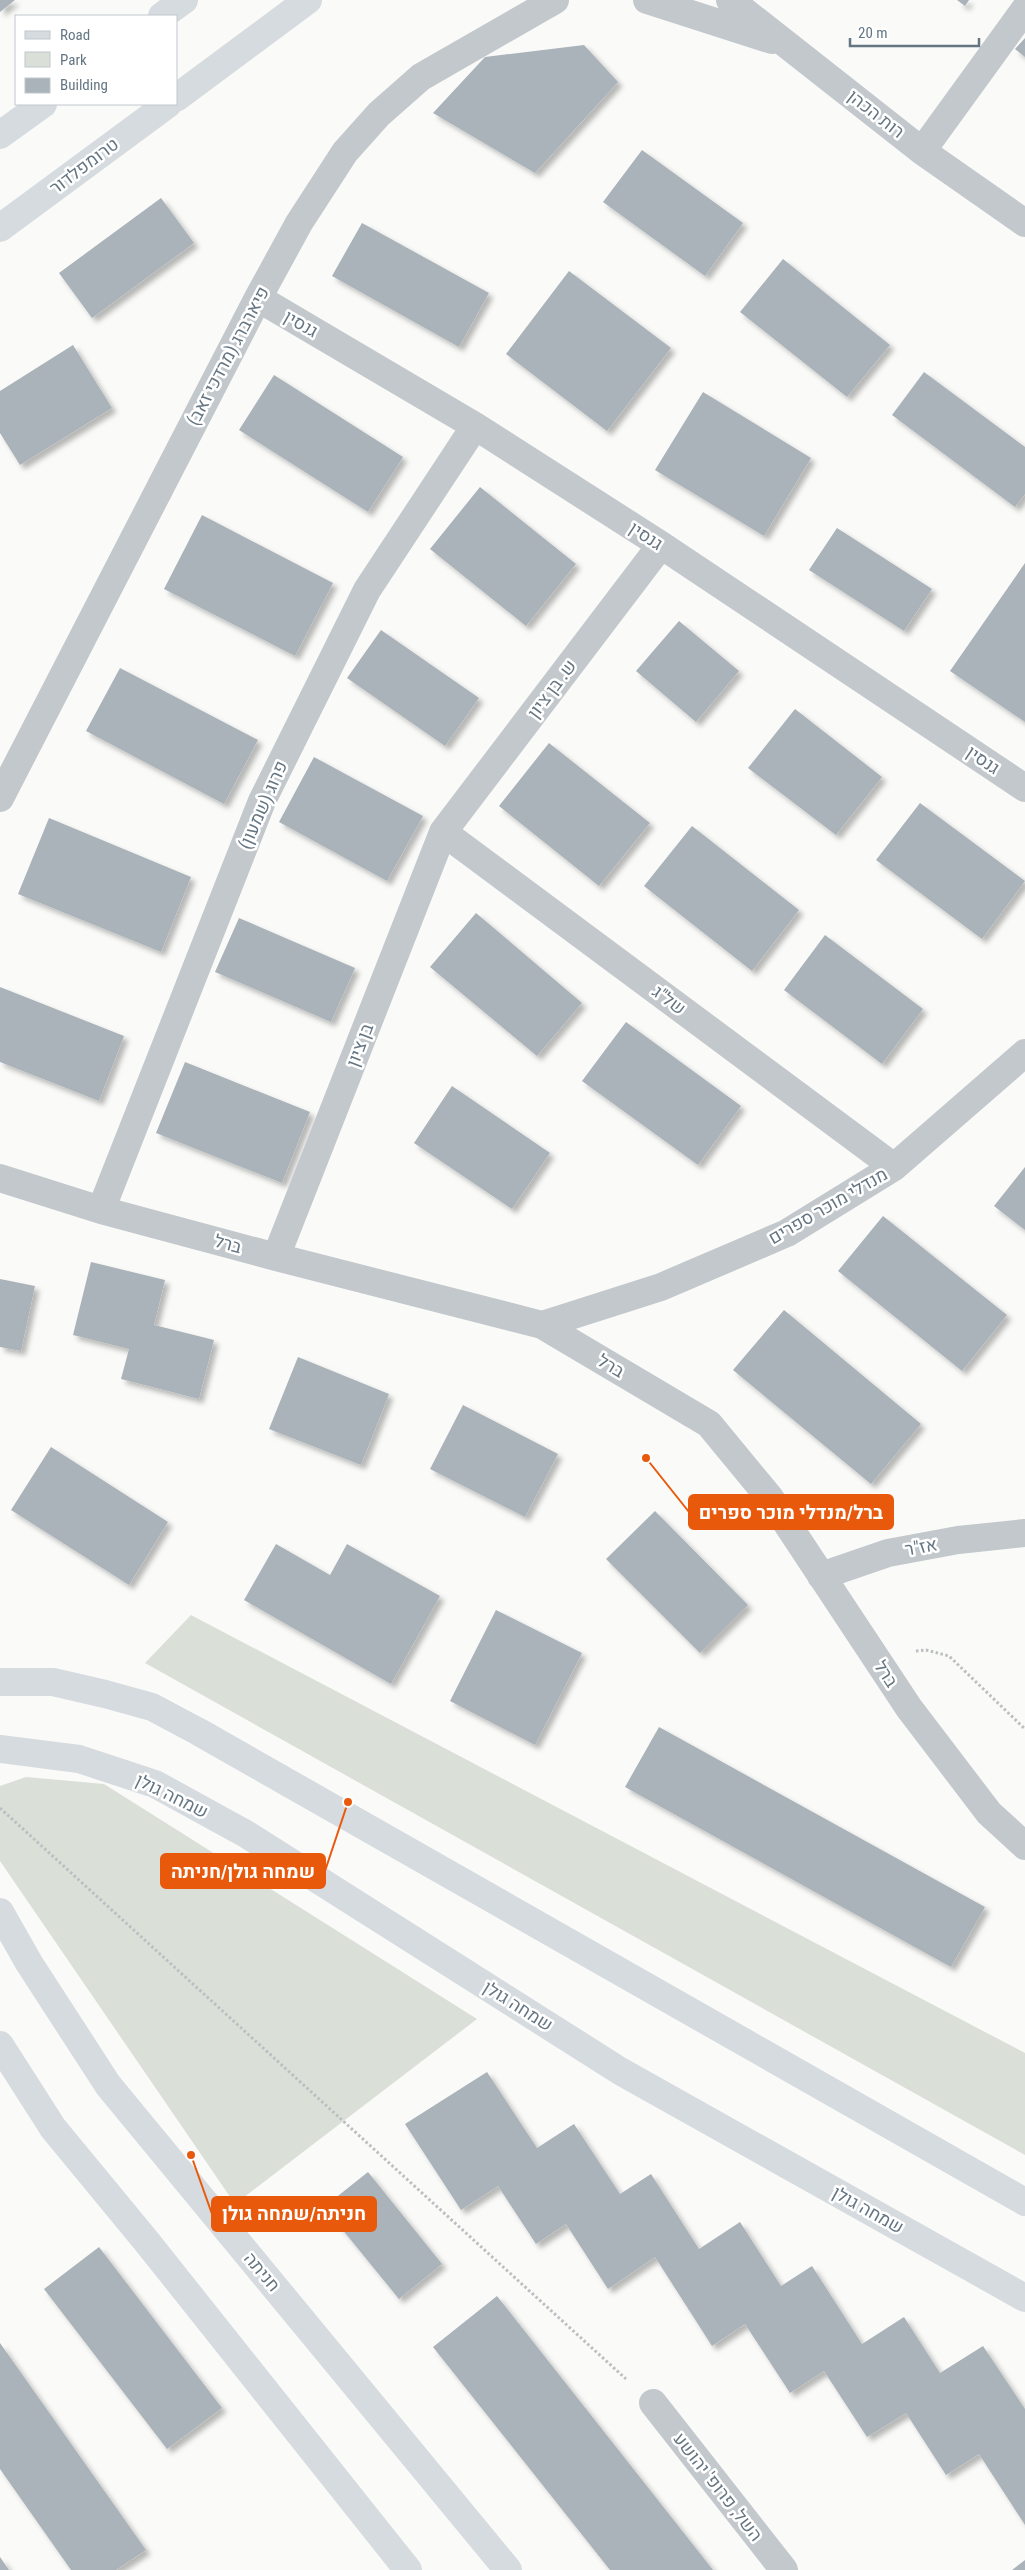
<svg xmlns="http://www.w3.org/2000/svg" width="1025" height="2570" font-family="'Roboto Condensed',Heebo,sans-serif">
	<defs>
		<filter id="shadow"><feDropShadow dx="4.5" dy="4.5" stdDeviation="2.5" flood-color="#0004"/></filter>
	</defs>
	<rect width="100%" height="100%" fill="#fafaf8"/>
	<!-- green -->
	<path fill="#dadfd7" d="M191,1615L1025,2053V2155L145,1663Z
		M26,1777L104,1784L477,2019L235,2204L0,1861V1786Z"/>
	<!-- building -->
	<path fill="#aab3b9" filter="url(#shadow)" d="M0,0H15L0,12Z
		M957,0H969L965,6Z
		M1025,38V57L1015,49Z
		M584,45L618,82L535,173L433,113L485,57Z
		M642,150L743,223L705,276L603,202Z
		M161,198L194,243L92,318L59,273Z
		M362,223L489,293L459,347L332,276Z
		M783,259L890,345L847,397L740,312Z
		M569,271L671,348L607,431L506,354Z
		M73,345L112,408L20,465L0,433V391Z
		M924,372L1025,447V494L1015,507L892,415Z
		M274,375L403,457L368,512L239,430Z
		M703,392L811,458L764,536L655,470Z
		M480,487L576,564L526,626L430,549Z
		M202,515L333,583L295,656L164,589Z
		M837,528L932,589L904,631L809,570Z
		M1025,563V722L950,671Z
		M679,621L739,671L696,722L636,671Z
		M381,630L479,698L445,746L347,678Z
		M120,668L258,740L224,804L86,731Z
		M795,709L882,777L836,835L748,768Z
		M549,743L650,823L599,886L499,806Z
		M314,757L423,816L387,881L279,822Z
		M920,803L1025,881L982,939L876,860Z
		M49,818L191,877L161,952L18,894Z
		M692,826L799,910L752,971L644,886Z
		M476,913L582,1003L537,1056L430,967Z
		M239,918L355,968L331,1022L215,972Z
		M825,935L923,1009L882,1064L784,990Z
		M0,987L124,1036L99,1101L0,1062Z
		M626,1022L741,1106L698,1165L582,1081Z
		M185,1062L310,1112L282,1183L156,1133Z
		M452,1086L550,1153L512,1209L414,1143Z
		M1025,1167V1230L994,1206Z
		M883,1216L1007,1315L962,1371L838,1271Z
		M91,1262L165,1280L154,1325L214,1340L199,1399L121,1379L129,1349L73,1335Z
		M0,1279L35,1286L21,1351L0,1347Z
		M784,1310L921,1424L871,1484L733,1370Z
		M298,1357L389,1394L361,1465L269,1429Z
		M463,1405L558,1454L525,1517L430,1469Z
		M51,1447L168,1522L129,1585L11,1510Z
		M655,1511L748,1605L700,1653L606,1559Z
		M276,1544L330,1575L347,1544L440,1596L391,1684L244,1600Z
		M496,1610L582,1653L535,1745L450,1701Z
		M659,1727L985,1907L951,1967L625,1787Z
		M487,2072L537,2148L574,2124L620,2194L651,2174L699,2249L740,2222L781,2286L812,2266L862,2344L904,2317L940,2373L983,2346L1025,2409V2525L979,2454L946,2475L906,2413L867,2437L824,2371L790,2393L745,2324L712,2346L655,2257L608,2289L566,2224L536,2244L498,2186L461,2210L405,2124Z
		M368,2172L442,2264L399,2299L324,2207Z
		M99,2247L222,2408L167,2449L44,2289Z
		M497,2296L713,2570H610L433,2347Z
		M0,2343L146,2550L116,2570H71L0,2469Z
		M0,2557L9,2570H0Z
		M1025,2560V2570H1012Z"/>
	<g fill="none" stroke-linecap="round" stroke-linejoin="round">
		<!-- path -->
		<path stroke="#bbbfc2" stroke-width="3" stroke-dasharray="2.5 2.5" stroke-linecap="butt" d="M916,1651L926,1650L949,1656L1025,1729
			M0,1808L626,2379"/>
		<!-- street -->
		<path stroke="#c3c8cc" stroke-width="28" d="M647,0L772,40
			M730,0L922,151L1025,223
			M922,151L1025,9
			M258,298L475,426L661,545L1025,788
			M0,798L258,298L299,223L345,152L379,114L421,77L555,0
			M443,832L894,1167
			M0,1178L101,1210L276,1257L542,1325L709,1424L770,1498L909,1708L989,1813L1025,1846
			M101,1210L262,801L367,590L475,426
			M276,1257L443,832L661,545
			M542,1325L661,1287L787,1233L894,1167L1025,1053
			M821,1576L888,1553L958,1540L1025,1533
			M653,2403L784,2570"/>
		<!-- secondary -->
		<path stroke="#d6dbdf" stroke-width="28" d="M162,16L184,0
			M176,98L308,0
			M0,135L43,104
			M0,228L168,104
			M0,1682H53L105,1694L152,1707L199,1732L1025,2202
			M0,1749L79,1759L155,1784L246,1834L620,2071L1025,2298
			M0,1912L29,1963L108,2085L508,2570
			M0,2045L53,2128L147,2242L408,2570"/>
	</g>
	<g text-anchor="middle" stroke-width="5" stroke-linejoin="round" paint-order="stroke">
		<!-- street labels -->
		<g font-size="18" fill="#657683" stroke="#fff">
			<text transform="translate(876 114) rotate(38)" y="6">רות הכהן</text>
			<text transform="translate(84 166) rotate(-37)" y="6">טרומפלדור</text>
			<text transform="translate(301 324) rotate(30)" y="6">גנסין</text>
			<text transform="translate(228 356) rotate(-62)" y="6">פיארברג (מרדכי זאב)</text>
			<text transform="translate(646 536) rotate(33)" y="6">גנסין</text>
			<text transform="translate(552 689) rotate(-53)" y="6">ש. בן ציון</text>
			<text transform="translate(983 760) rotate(34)" y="6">גנסין</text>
			<text transform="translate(263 805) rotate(-66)" y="6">פרוג (שמעון)</text>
			<text transform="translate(669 1000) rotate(37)" y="6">של"ג</text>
			<text transform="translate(360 1045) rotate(-69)" y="6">בן ציון</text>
			<text transform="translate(828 1206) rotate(-30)" y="6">מנדלי מוכר ספרים</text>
			<text transform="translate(228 1244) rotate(15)" y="6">ברל</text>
			<text transform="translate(611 1366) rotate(31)" y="6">ברל</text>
			<text transform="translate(921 1547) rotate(-10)" y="6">אז"ר</text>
			<text transform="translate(886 1674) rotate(57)" y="6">ברל</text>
			<text transform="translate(172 1796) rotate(26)" y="6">שמחה גולן</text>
			<text transform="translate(518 2006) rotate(32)" y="6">שמחה גולן</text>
			<text transform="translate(868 2210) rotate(29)" y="6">שמחה גולן</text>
			<text transform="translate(262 2272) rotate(50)" y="6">חניתה</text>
			<text transform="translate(718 2487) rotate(52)" y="6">השל, פרופ' יהושע</text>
		</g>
	</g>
	<!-- callouts -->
	<path fill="none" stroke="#e8590c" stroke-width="2" d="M646 1458L689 1512M348 1802L325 1871M191 2155L212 2214"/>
	<g fill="#e8590c" stroke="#fff" stroke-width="2">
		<circle cx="646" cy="1458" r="5"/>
		<circle cx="348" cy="1802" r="5"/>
		<circle cx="191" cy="2155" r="5"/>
	</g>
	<g fill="#e8590c" stroke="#e8590c" stroke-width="2">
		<rect x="689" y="1495" width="204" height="34" rx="5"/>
		<rect x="161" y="1854" width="164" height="34" rx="5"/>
		<rect x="212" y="2197" width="164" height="34" rx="5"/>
	</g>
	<g font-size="19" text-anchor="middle" font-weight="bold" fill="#fff">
		<text x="791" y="1519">ברל/מנדלי מוכר ספרים</text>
		<text x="243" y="1878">שמחה גולן/חניתה</text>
		<text x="294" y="2220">חניתה/שמחה גולן</text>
	</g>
	<!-- legend -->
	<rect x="15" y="15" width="162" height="90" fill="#ffffff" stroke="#c1c8cd"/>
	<rect x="25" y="31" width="25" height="8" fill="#d6dbdf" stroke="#c1c8cd"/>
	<text x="60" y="40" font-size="15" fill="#657683">Road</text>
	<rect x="25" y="52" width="25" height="15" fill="#dadfd7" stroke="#c1c8cd"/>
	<text x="60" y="65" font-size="15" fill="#657683">Park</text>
	<rect x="25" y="78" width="25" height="15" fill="#aab3b9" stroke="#c1c8cd"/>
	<text x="60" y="90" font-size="15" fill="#657683">Building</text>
	<!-- scale -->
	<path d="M850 38v8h129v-8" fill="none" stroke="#657683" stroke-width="2.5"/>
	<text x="858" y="38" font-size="15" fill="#657683" stroke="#ffffff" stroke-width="4" paint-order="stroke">20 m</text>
</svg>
